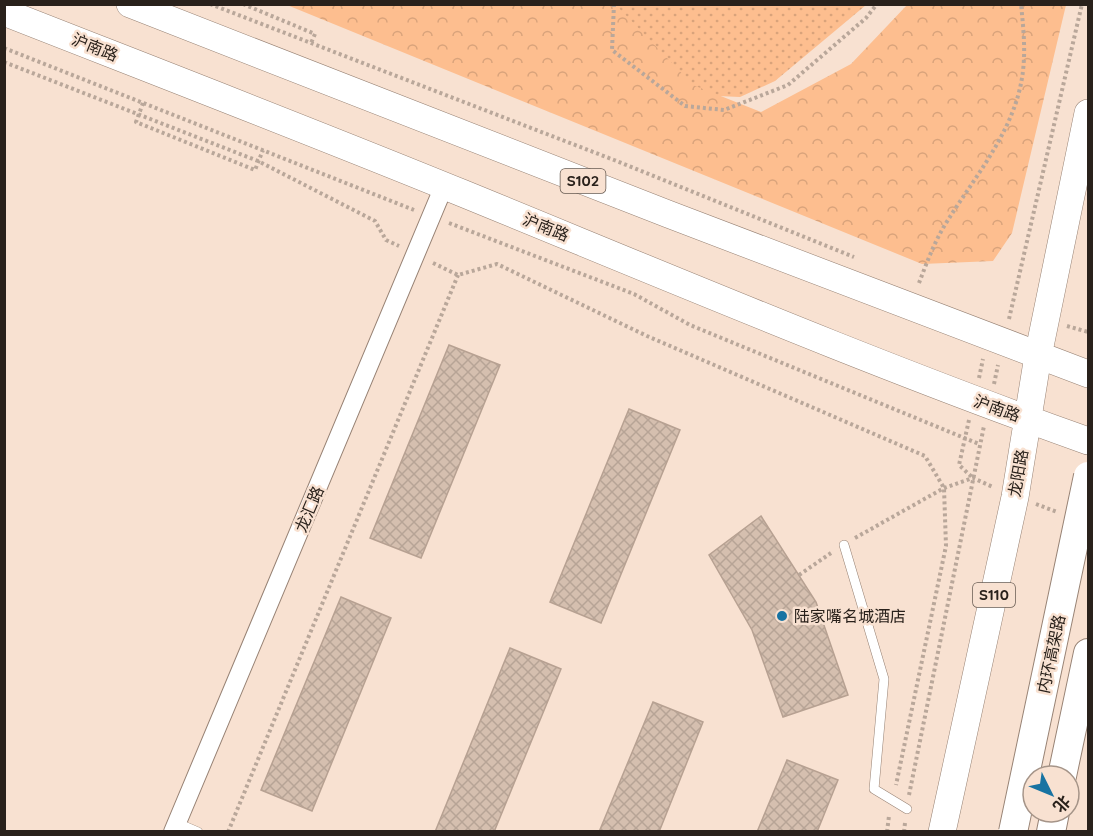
<svg xmlns="http://www.w3.org/2000/svg" width="1093" height="836" font-family="Quicksand,'Noto Sans SC',sans-serif">
	<defs>
		<pattern id="grass-dots" width="8" height="8" patternUnits="userSpaceOnUse" patternTransform="scale(1.5)"><rect width="8" height="8" fill="#fdbe8f"/><path d="M2 2h.1M6 6h.1" fill="none" stroke="#d9a37b" stroke-width="1.8" stroke-linecap="round"/></pattern>
		<pattern id="forest-crowns" width="20" height="18" patternUnits="userSpaceOnUse" patternTransform="scale(1.5)"><rect width="20" height="18" fill="#fdbe8f"/><path d="M2 6a3 3 0 1 1 6 0M12 15a3 3 0 1 1 6 0" fill="none" stroke="#d9a37b"/></pattern>
		<pattern id="building-cross-hatch" width="8" height="8" patternUnits="userSpaceOnUse" patternTransform="scale(1.5)"><rect width="8" height="8" fill="#d5bfaf"/><path d="M0 0l8 8M0 8l8-8" fill="none" stroke="#b7a496"/></pattern>
	</defs>
	<rect width="100%" height="100%" fill="#f8e1d1"/>
	<!-- grass -->
	<path fill="url(#grass-dots)" d="M610,5H866L775,81L740,97L695,95Z"/>
	<!-- forest -->
	<path fill="url(#forest-crowns)" d="M287,5H616L693,85L761,112L851,64L907,5H1066L1012,233L993,261L922,264Z"/>
	<!-- building -->
	<path fill="url(#building-cross-hatch)" stroke="#b7a192" stroke-width="1.5" d="M449,345L500,365L421,558L370,538Z
		M629,409L680,430L601,623L550,602Z
		M761,516L816,602L848,695L783,717L752,630L709,555Z
		M341,597L391,618L312,811L261,790Z
		M510,648L561,669L494,832H435Z
		M653,702L703,722L659,832H599Z
		M787,760L838,780L817,832H757Z"/>
	<g fill="none" stroke-linecap="round" stroke-linejoin="round">
		<defs>
			<path id="service" d="M844,545L884,679L874,789L907,809
				M177,823L198,832"/>
			<path id="minor" d="M173,832L444,186"/>
			<path id="primary" d="M130,4L668,214L1088,374
				M4,12C157,72 310,131 462,193C670,278 877,366 1088,441
				M942,832L1015,497L1038,356L1088,113"/>
			<path id="trunk" d="M1062,776L1088,653
				M1051,832L1055,812"/>
		</defs>
		<!-- service casing -->
		<use href="#service" stroke="#978274" stroke-width="10"/>
		<!-- minor casing -->
		<use href="#minor" stroke="#978274" stroke-width="20"/>
		<!-- primary casing -->
		<use href="#primary" stroke="#978274" stroke-width="28"/>
		<!-- trunk casing -->
		<use href="#trunk" stroke="#978274" stroke-width="30"/>
		<!-- path -->
		<path stroke="#b9a79a" stroke-width="4" stroke-dasharray="3 3" stroke-linecap="butt" d="M210,4L614,160L854,257
			M243,4L315,34L311,43
			M614,4L612,50L685,106L724,110L788,85L866,18L877,4
			M4,48L414,210
			M4,62L258,161L375,221L386,240L399,246
			M143,103L136,122L255,170L263,150
			M449,223L634,294L690,325L979,444
			M433,263L458,275L497,264L647,336L925,456L944,488L946,546L896,785
			M919,283C927,262 935,240 948,220C973,180 1007,139 1019,92C1027,62 1024,34 1021,4
			M1009,319L1082,4
			M1067,326L1088,332
			M979,378L983,359
			M994,384L998,365
			M969,420L959,465L973,478
			M1036,504L1057,512
			M855,538L944,488L973,478L993,487
			M799,575L831,553
			M909,795L984,426
			M228,832L458,275
			M887,832L889,816
			M904,832L905,823"/>
		<!-- service -->
		<use href="#service" stroke="#fff" stroke-width="9"/>
		<!-- minor -->
		<use href="#minor" stroke="#fff" stroke-width="18"/>
		<!-- primary -->
		<use href="#primary" stroke="#fff" stroke-width="27"/>
		<!-- trunk -->
		<use href="#trunk" stroke="#fff" stroke-width="28"/>
		<defs>
			<path id="trunk-bridge" d="M1013,832L1088,476"/>
		</defs>
		<!-- trunk-bridge casing -->
		<use href="#trunk-bridge" stroke="#978274" stroke-width="30" stroke-linecap="butt"/>
		<!-- trunk-bridge -->
		<use href="#trunk-bridge" stroke="#fff" stroke-width="28"/>
	</g>
	<!-- markers -->
	<circle fill="#1873a2" stroke="#f8e1d1" stroke-width="2" cx="782" cy="616" r="6"/>
	<g text-anchor="middle" stroke-width="5" stroke-linejoin="round" paint-order="stroke">
		<!-- shield labels -->
		<g fill="#f8e1d1" stroke="#675b52" stroke-width="1.5">
			<rect x="560.5" y="169" width="45" height="24" rx="4.5"/>
			<rect x="973" y="583" width="42" height="24" rx="4.5"/>
		</g>
		<g font-size="15" font-weight="bold" fill="#29211b">
			<text x="583" y="186">S102</text>
			<text x="994" y="600">S110</text>
		</g>
		<!-- street labels -->
		<g font-size="16" fill="#29211b" stroke="#f8e1d1">
			<text transform="translate(95 47) rotate(22)" y="6">沪南路</text>
			<text transform="translate(546 227) rotate(22)" y="6">沪南路</text>
			<text transform="translate(997 408) rotate(20)" y="6">沪南路</text>
			<text transform="translate(1018 473) rotate(-80)" y="6">龙阳路</text>
			<text transform="translate(309 509) rotate(-67)" y="6">龙汇路</text>
			<text transform="translate(1051 654) rotate(-78)" y="6">内环高架路</text>
		</g>
		<!-- poi labels -->
		<g font-size="16" fill="#29211b" stroke="#f8e1d1" text-anchor="start">
			<text x="794" y="622">陆家嘴名城酒店</text>
		</g>
	</g>
	<!-- border -->
	<rect width="1093" height="836" fill="none" stroke="#29211b" stroke-width="12"/>
	<!-- north arrow -->
	<g transform="translate(1051 794) rotate(133)"><circle r="28" fill="#f8e1d1" stroke="#a59488" stroke-width="1.5"/>
	<path d="M0-4.5L10 22L0 15L-10 22Z" fill="#1873a2"/>
	<text y="-9" font-size="16" font-weight="bold" text-anchor="middle" fill="#29211b">北</text>
	</g>
</svg>
